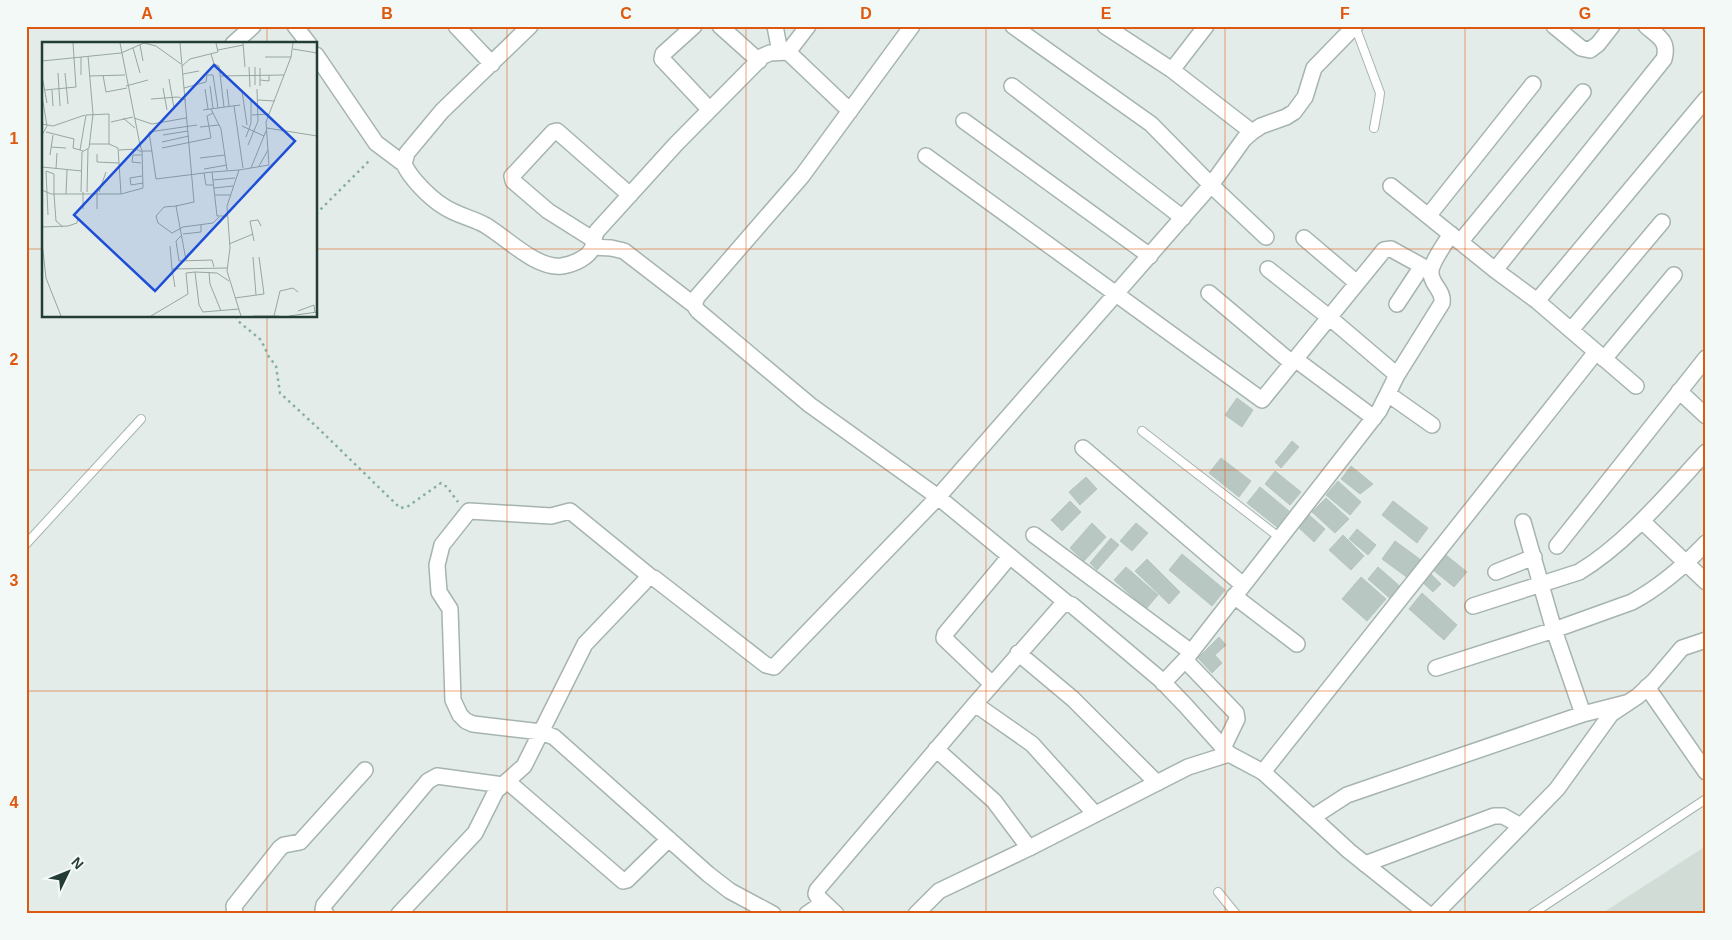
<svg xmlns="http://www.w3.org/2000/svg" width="1732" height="940" font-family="Arial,sans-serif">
	<rect width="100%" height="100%" fill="#e3ece8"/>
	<!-- built -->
	<path fill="#d1dcd7" d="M1706,846V914H1601Z"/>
	<!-- building -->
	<path fill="#b8c7c1" stroke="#b5c6bf" d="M1237,398L1253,410L1242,427L1225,415Z
		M1292,441L1299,447L1281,468L1275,462Z
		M1221,458L1251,481L1239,497L1209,473Z
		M1351,466L1373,484L1360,494L1341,479Z
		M1275,471L1301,492L1290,505L1265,484Z
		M1086,477L1097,489L1080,505L1069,492Z
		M1338,481L1361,502L1350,515L1326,495Z
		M1260,487L1289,511L1277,527L1247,503Z
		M1326,498L1349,519L1335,533L1312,512Z
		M1070,501L1081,512L1062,531L1051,520Z
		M1393,501L1428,528L1417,543L1382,515Z
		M1308,514L1325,529L1314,542L1297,526Z
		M1092,523L1106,537L1084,561L1070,548Z
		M1136,523L1148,533L1132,551L1120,541Z
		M1357,529L1376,545L1368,555L1349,539Z
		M1343,535L1364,556L1351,570L1329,550Z
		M1111,538L1119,545L1097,570L1090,563Z
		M1395,541L1421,560L1408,578L1382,559Z
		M1182,554L1225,590L1212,606L1169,570Z
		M1446,555L1467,572L1454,587L1433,570Z
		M1147,559L1180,592L1169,604L1135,571Z
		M1126,567L1158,595L1146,609L1114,580Z
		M1378,567L1403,589L1393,601L1368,579Z
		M1428,571L1441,584L1433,592L1420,580Z
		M1361,577L1386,599L1367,621L1342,599Z
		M1422,593L1457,625L1444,640L1409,609Z
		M1219,637L1226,645L1215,655L1222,663L1212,673L1198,658Z"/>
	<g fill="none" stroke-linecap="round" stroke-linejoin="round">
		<defs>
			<path id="service" d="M1355,26L1380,93L1379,101L1374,128
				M1142,431L1280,538
				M26,544L141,419
				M1218,892L1236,914
				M1532,914L1706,799"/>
			<path id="minor" d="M295,26L309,44
				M456,26L492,64
				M530,26L442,111L407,153L404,164C410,178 430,198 443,206C456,215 472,218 485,225C507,238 536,269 562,266C574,264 590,257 593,246C594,240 594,236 597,231L676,144L763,56L770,53L788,52
				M694,26L663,54L662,59L709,109
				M720,26L759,61
				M775,26L780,52
				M808,26L788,52L850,111
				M912,26L802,176L697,297L694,305L698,311L810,405L938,497L1067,603
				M1013,26L1151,124L1211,185L1266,237
				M1105,26L1172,70L1252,132
				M1554,26L1581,48L1590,50L1598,44L1612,26
				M233,44L253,26
				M316,55L376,143L404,164
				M1172,70L1206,26
				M1012,86L1183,218
				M964,121L1150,256
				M926,156L1262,400L1384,250L1391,249L1431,271
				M1391,186L1495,270L1537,301L1636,386
				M1429,215L1533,84
				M1304,238L1357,283
				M594,240L548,211L513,181L512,176L515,173L553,132L557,131L630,195
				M1461,241L1583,92
				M593,247L611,248L624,251L694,305
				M1268,269L1330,318L1397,375
				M1495,270L1664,59C1669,41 1659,37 1646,26
				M1209,293L1292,363
				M1537,301L1706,99
				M1397,304L1422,266
				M1571,330L1662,222
				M1295,359L1374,418
				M1604,359L1674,275
				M1679,391L1706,416
				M1388,394L1432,425
				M1083,448L1243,585
				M1642,521L1706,582
				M1523,522L1554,630L1583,714
				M1034,535L1191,652
				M1557,546L1706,358
				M1496,572L1534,557
				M651,577L570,511L551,516L469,511L442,545L437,565L439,592L450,609L453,700L460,715L466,721L473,724L541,732L554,737L708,874L730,891L773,914
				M1234,596L1297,644
				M1473,606L1579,572C1627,543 1668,493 1706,452
				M1018,653L1073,699L1157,783
				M1185,660L1236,713L1237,719L1223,748
				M1436,668L1554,630L1632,602C1660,587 1684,566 1706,543
				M1163,683L1185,660L1379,411L1397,375L1442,303C1444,290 1431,285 1431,273C1430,264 1446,242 1451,234
				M992,684L944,638L945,634L1010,556
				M975,704L1032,744L1095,814
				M936,749L994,801L1029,848
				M1263,772L1596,352
				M507,781L623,881L627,880L669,839
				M1313,817L1347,795L1583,714L1626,703
				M1365,864L1494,816H1503L1521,826
				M235,914L234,906L280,848L284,845L300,842L365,770
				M326,914L323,910L324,905L428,781L437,776L503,785
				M399,914L475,833L496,791L524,766L585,644L647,579L654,578L766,665L774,667L938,497L1211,185L1244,139L1252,132L1261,126L1286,117L1294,112L1305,97L1314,68L1355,26
				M807,914L823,903
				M836,914L818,897L816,894L817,890L975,704L1062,605L1067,603L1072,605L1161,680L1186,706L1229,754"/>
			<path id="tertiary" d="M1647,687L1706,772
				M916,914L939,891L1029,848L1188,767L1229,754L1263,772L1349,851L1428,914
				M1435,914L1557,789L1611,714L1638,696L1654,681L1682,648L1706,640"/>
		</defs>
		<!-- service casing -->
		<use href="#service" stroke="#a6b4af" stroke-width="10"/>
		<!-- minor casing -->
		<use href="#minor" stroke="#a6b4af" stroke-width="18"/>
		<!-- tertiary casing -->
		<use href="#tertiary" stroke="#a6b4af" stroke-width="18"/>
		<!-- path -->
		<path stroke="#84afa1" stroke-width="2.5" stroke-dasharray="2.5 4" stroke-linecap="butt" d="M316,214L371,159
			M236,316L238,321L261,340L269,357L276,366L280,393L319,429L400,508L407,507L441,483L447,487L458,502"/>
		<!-- service -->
		<use href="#service" stroke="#fff" stroke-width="8"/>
		<!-- minor -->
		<use href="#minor" stroke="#fff" stroke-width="15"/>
		<!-- tertiary -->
		<use href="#tertiary" stroke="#fff" stroke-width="15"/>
	</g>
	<!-- grid -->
	<path fill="none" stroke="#de580e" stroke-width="1" stroke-opacity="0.55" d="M267,26V44M507,26V914M746,26V914M986,26V914M1225,26V914M1465,26V914M26,249H44M316,249H1706M267,316V914M26,470H1706M26,691H1706"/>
	<!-- overview -->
	<g transform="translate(42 42)">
		<rect width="275" height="275" fill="#e3ece8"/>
		<path fill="none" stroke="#96a6a1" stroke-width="1" d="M78,1L98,103L100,109H110M102,1L114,4L139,22M138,1L152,160L134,164L144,218M201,1L203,25M98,3L101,19M91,6L98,31M251,7L275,11M176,8L201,3M169,12L172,22L177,24L182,65M223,15H249M0,19L79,11L102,1M140,24L148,17L176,10L174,1M207,25L208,45M213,25V43M16,31L18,64M23,31L26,62M141,32L157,29M39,33V15M61,33L64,50L85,46M0,34L5,61M47,34L83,33M178,34L242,33M127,37L132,66M218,38L227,39V33M84,44L106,38M168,44L171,66M218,44V26M121,46L125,68M142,46L164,40L165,33H171L176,66M163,47L166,67M185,47L187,64M3,48L34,45L31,1M10,48L11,64M200,49L205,83M0,54L5,84L0,93M109,57L136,55L144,58M216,58L233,59M192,64L201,126M169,67L179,87L185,128M161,68L198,63M210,73L227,72M81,76L93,86M92,76L110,82L144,76M69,80L91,75M0,82L11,84L43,73M155,83L107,90L114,137L170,130M200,84L222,94M158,85L177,83M225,86L275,94M4,90L32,97L31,106L38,108M121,93L146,89M204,95L209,81V59M120,100L147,94M47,102H67L76,106L79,152L101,146L100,109M206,103L216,79L215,47M9,105L24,106M120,106L169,96L165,74L171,71M77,108L94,107L100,110M41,109L38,108L44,73L67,72V102M55,112V120L77,121M8,113L11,93M99,113H91L90,120L99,121M158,116L183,113M217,124L226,108M0,125L40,129M209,126L224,89M14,127L15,111M162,127L185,123M162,131L164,143H171M100,134L88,136L89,143L101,141M171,138L193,136M172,146L191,144M0,148L9,152H79M39,150L40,110L47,106L51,72L46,14M45,150L46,107M57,150L64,130M12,152L14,179L21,185M24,152L25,128M173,153H189M135,164L122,165L114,174L116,181L130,191L141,185L171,181L177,175M41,167V150M55,167V150M6,173L4,129L12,132V152M185,174H175L170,130L197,128M0,185L26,184L35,181L36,176M141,192L159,190V183M140,193L134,199L137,219L170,218L172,225M212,199L208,179L216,178L219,184M0,200L4,236L19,274M187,202L211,192M128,204L130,227L185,226M211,215L214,253M130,227L133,245M167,230L168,242L179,269M187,239L175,231L153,230L157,263L161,270L197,267M193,256L222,252L217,215M256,269L272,263L273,271M109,274L146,252L144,231L153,230M199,274L185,229L188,206L185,164L197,128L227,123L224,80L249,15L251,1M211,274H237M232,274L238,249L251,246L256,250M247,274L275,270"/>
		<path fill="#1d4ed8" fill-opacity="0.15" stroke="#1d4ed8" stroke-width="2.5" d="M172,23L253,99L113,249L32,173Z"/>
		<rect width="275" height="275" fill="none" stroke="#233d36" stroke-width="2.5"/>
	</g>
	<!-- border -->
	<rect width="1732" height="940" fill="none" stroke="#f3f9f6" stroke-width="55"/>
	<!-- north arrow -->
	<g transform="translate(68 872) rotate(47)" stroke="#f3f9f6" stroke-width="4" paint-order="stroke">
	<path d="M0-4L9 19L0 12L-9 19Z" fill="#233d36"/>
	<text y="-8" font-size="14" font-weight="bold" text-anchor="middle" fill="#233d36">N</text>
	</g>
	<rect x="28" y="28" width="1676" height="884" fill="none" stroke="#de580e" stroke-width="2"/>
	<g font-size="16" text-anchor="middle" font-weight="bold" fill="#de580e">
		<text x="147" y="19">A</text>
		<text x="387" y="19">B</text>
		<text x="626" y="19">C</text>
		<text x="866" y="19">D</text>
		<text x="1106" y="19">E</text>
		<text x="1345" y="19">F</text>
		<text x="1585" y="19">G</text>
		<text x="14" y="144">1</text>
		<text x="14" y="365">2</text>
		<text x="14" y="586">3</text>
		<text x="14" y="808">4</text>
	</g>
</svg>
